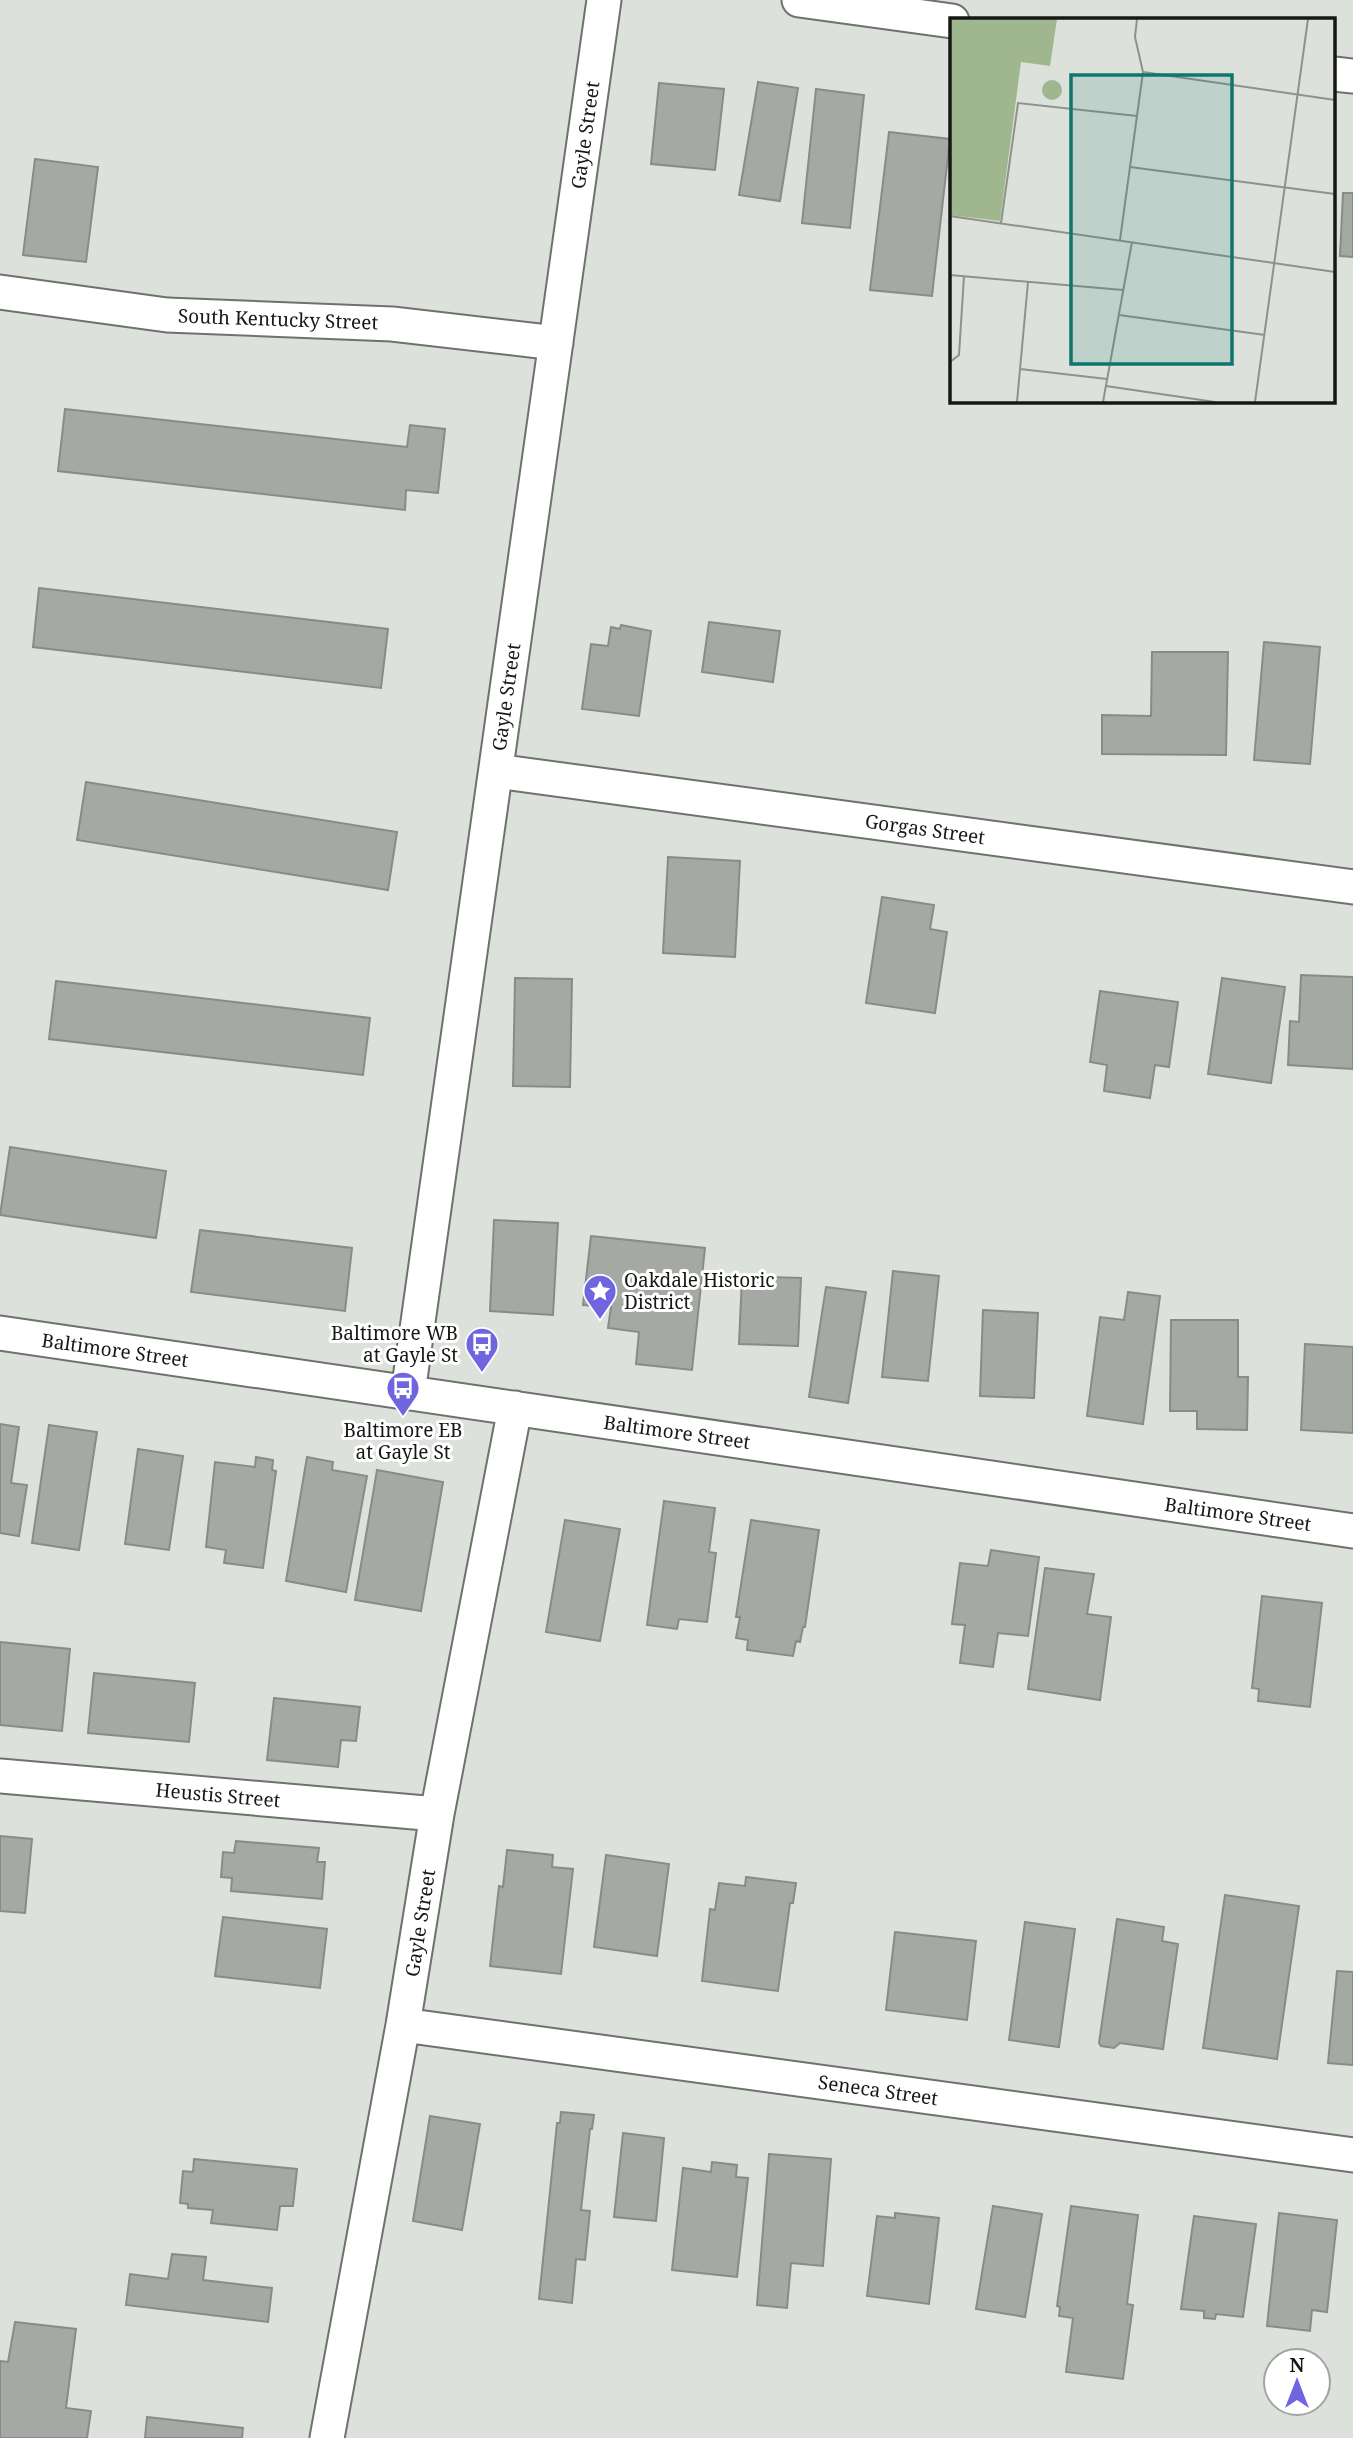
<svg xmlns="http://www.w3.org/2000/svg" width="1353" height="2438" font-family="'Noto Serif',serif">
	<rect width="100%" height="100%" fill="#dde1db"/>
	<!-- building -->
	<path fill="#a5a9a3" stroke="#898c86" stroke-width="2" d="M758,82L798,88L780,201L739,195Z
		M659,83L724,89L715,170L651,164Z
		M816,89L864,95L850,228L802,223Z
		M889,132L950,139L932,296L870,290Z
		M35,159L98,167L86,262L23,255Z
		M1343,193H1353V257L1340,256Z
		M65,409L407,447L410,425L445,429L438,493L406,490L405,510L58,471Z
		M39,588L388,629L381,688L33,647Z
		M709,622L780,631L773,682L702,672Z
		M621,625L651,631L639,716L582,709L591,644L608,646L611,627L620,629Z
		M1264,642L1320,647L1310,764L1254,760Z
		M1152,652H1228L1226,755L1102,754V715L1151,716Z
		M86,782L397,832L388,890L77,840Z
		M668,857L740,861L735,957L663,953Z
		M882,897L934,905L930,929L947,932L935,1013L866,1003Z
		M1301,975L1353,977V1069L1288,1065L1290,1021L1299,1022Z
		M515,978L572,979L570,1087L513,1086Z
		M1222,978L1285,987L1271,1083L1208,1074Z
		M56,981L370,1018L363,1075L49,1039Z
		M1100,991L1178,1002L1169,1067L1155,1065L1150,1098L1104,1091L1107,1065L1090,1062Z
		M10,1147L166,1171L156,1238L0,1215Z
		M494,1220L558,1223L553,1315L490,1311Z
		M200,1230L352,1248L345,1311L191,1292Z
		M591,1236L705,1248L692,1370L636,1364L639,1332L608,1328L611,1307L583,1305Z
		M893,1271L939,1276L928,1381L882,1377Z
		M742,1276L801,1278L798,1346L739,1344Z
		M826,1287L866,1292L848,1403L809,1397Z
		M1128,1292L1160,1296L1143,1424L1087,1416L1100,1317L1124,1320Z
		M983,1310L1038,1313L1034,1398L980,1396Z
		M1171,1320H1238V1377H1248L1247,1430L1197,1429V1411H1170Z
		M1305,1344L1353,1347V1433L1301,1430Z
		M0,1424L19,1427L11,1483L27,1485L19,1536L0,1533Z
		M49,1425L97,1432L79,1550L32,1543Z
		M138,1449L183,1456L169,1550L125,1544Z
		M256,1457L273,1460L272,1470L276,1471L263,1568L224,1563L226,1550L206,1547L215,1462L255,1467Z
		M307,1457L333,1462L332,1470L367,1476L346,1592L286,1581Z
		M377,1470L443,1482L421,1611L355,1600Z
		M664,1501L715,1508L709,1552L716,1553L707,1622L679,1619L677,1629L647,1625Z
		M565,1520L620,1529L600,1641L546,1632Z
		M751,1520L819,1530L805,1627H803L800,1642L796,1641L793,1656L747,1650L748,1640L736,1638L740,1617H736Z
		M991,1550L1039,1557L1028,1636L998,1633L993,1667L960,1663L965,1625L952,1624L960,1563L988,1566Z
		M1045,1568L1094,1574L1087,1614L1111,1617L1100,1700L1028,1689Z
		M1262,1596L1322,1603L1310,1707L1258,1701L1259,1689L1252,1688Z
		M0,1642L70,1649L62,1731L0,1725Z
		M94,1673L195,1683L189,1742L88,1733Z
		M274,1698L360,1707L356,1741L341,1740L338,1767L267,1760Z
		M0,1836L32,1839L25,1913L0,1911Z
		M236,1841L319,1848L317,1862H325L322,1899L231,1891L232,1878L221,1877L223,1852L234,1853Z
		M507,1850L553,1855L552,1867L573,1869L561,1974L490,1966L499,1886L503,1887Z
		M606,1855L669,1864L657,1956L594,1947Z
		M746,1877L796,1883L793,1903H790L778,1991L702,1981L710,1909L715,1910L719,1883L745,1886Z
		M1225,1895L1299,1906L1277,2059L1203,2048Z
		M223,1917L327,1929L320,1988L215,1976Z
		M1117,1919L1164,1927L1162,1941L1178,1944L1163,2049L1120,2043L1114,2048L1101,2046L1099,2043Z
		M1025,1922L1075,1929L1059,2047L1009,2040Z
		M895,1932L976,1941L967,2020L886,2010Z
		M1337,1971L1353,1972V2065L1328,2063Z
		M561,2112L594,2115L592,2129H590L581,2210L590,2211L585,2260L576,2259L572,2303L539,2299L557,2123H560Z
		M430,2116L480,2124L462,2230L413,2221Z
		M623,2133L664,2138L656,2221L614,2217Z
		M769,2154L831,2159L823,2266L791,2263L787,2308L757,2305Z
		M194,2159L297,2169L293,2206H280L277,2230L211,2223L213,2210L188,2208V2204L180,2203L183,2171L193,2172Z
		M712,2162L737,2165L736,2177L748,2178L737,2277L672,2270L683,2168L711,2172Z
		M993,2206L1042,2214L1025,2317L976,2309Z
		M1071,2206L1138,2215L1127,2304L1133,2305L1123,2379L1066,2372L1073,2318L1059,2316L1060,2307L1057,2306Z
		M895,2213L939,2218L929,2304L867,2296L877,2216L895,2218Z
		M1279,2213L1337,2220L1327,2312L1312,2310L1310,2331L1267,2326Z
		M1194,2216L1256,2224L1243,2317L1216,2314L1215,2319L1204,2318V2311L1181,2309Z
		M172,2254L206,2257L203,2280L272,2288L268,2322L126,2305L130,2274L168,2279Z
		M15,2322L76,2329L66,2408L91,2411L87,2438H0V2361L8,2362Z
		M147,2417L243,2428L242,2438H145Z"/>
	<g fill="none" stroke-linecap="round" stroke-linejoin="round">
		<defs>
			<path id="street" d="M799,0L952,21
				M1334,74L1353,76
				M0,292L167,315L392,324L556,343
				M496,771L1353,887
				M0,1333L1353,1531
				M408,1393L604,0
				M0,1776L437,1814
				M403,2025L1353,2155
				M327,2438L403,2025L437,1814L515,1408"/>
		</defs>
		<!-- street casing -->
		<use href="#street" stroke="#6e726c" stroke-width="37"/>
		<!-- street -->
		<use href="#street" stroke="#fff" stroke-width="33"/>
	</g>
	<!-- icons -->
	<defs>
		<symbol id="sight-pin" viewBox="-11 -11 22 30"><path d="M0 17L-7.5 6A9.5 9.5 0 1 1 7.5 6Z" fill="#6e65df" stroke="#fff"/><path d="M0-6L1.8-2.2L6-1.7L2.9 1.2L3.7 5.4L0 3.3L-3.7 5.4L-2.9 1.2L-6-1.7L-1.8-2.2Z" fill="#fff"/></symbol>
		<symbol id="bus-pin" viewBox="-11 -11 22 30"><path d="M0 17L-7.5 6A9.5 9.5 0 1 1 7.5 6Z" fill="#6e65df" stroke="#fff"/><path d="M-5-6H5V4H4V6H2V4H-2V6H-4V4H-5ZM-3.5-4V0h7V-4ZM-3.5 1.2v1.5H-2V1.2ZM2 1.2v1.5H3.5V1.2Z" fill="#fff"/></symbol>
	</defs>
	<g fill-rule="evenodd">
		<use href="#sight-pin" x="581" y="1272" width="38" height="52"/>
		<use href="#bus-pin" x="463" y="1325" width="38" height="52"/>
		<use href="#bus-pin" x="384" y="1369" width="38" height="52"/>
	</g>
	<g text-anchor="middle" stroke-width="6" stroke-linejoin="round" paint-order="stroke">
		<!-- street labels -->
		<g font-size="19" fill="#171816" stroke="#fff">
			<text transform="translate(585 135) rotate(-82)" y="7">Gayle Street</text>
			<text transform="translate(278 319) rotate(2)" y="7">South Kentucky Street</text>
			<text transform="translate(506 697) rotate(-82)" y="7">Gayle Street</text>
			<text transform="translate(925 829) rotate(8)" y="7">Gorgas Street</text>
			<text transform="translate(115 1350) rotate(8)" y="7">Baltimore Street</text>
			<text transform="translate(677 1432) rotate(8)" y="7">Baltimore Street</text>
			<text transform="translate(1238 1514) rotate(8)" y="7">Baltimore Street</text>
			<text transform="translate(218 1795) rotate(5)" y="7">Heustis Street</text>
			<text transform="translate(420 1923) rotate(-81)" y="7">Gayle Street</text>
			<text transform="translate(878 2090) rotate(8)" y="7">Seneca Street</text>
		</g>
		<!-- poi labels -->
		<g font-size="19" fill="#171816" stroke="#fff" text-anchor="start">
			<text x="624" y="1287">Oakdale Historic<tspan x="624" dy="22">District</tspan></text>
			<text x="458" y="1340" text-anchor="end">Baltimore WB<tspan x="458" dy="22">at Gayle St</tspan></text>
			<text x="403" y="1437" text-anchor="middle">Baltimore EB<tspan x="403" dy="22">at Gayle St</tspan></text>
		</g>
	</g>
	<!-- overview -->
	<g transform="translate(950 18)">
		<rect width="385" height="385" fill="#dde1db"/>
		<path d="M0,1H107L100,48L71,44L50,203L0,197ZM92 72a10 10 0 1 1 20 0a10 10 0 1 1-20 0Z" fill="#a0b68f"/>
		<path fill="none" stroke="#8e918c" stroke-width="2" d="M193,54L385,82M180,149L385,176M0,198L385,254M51,205L68,85L187,98M170,222L193,54L185,19L187,1M0,257L173,272M169,297L315,317M0,344L9,337L14,258M70,351L157,361M156,368L265,384M67,384L78,264M153,384L182,224M305,384L358,1"/>
		<path fill="#0f766e" fill-opacity="0.15" stroke="#0f766e" stroke-width="3.5" d="M121,57H282V346H121Z"/>
		<rect width="385" height="385" fill="none" stroke="#171816" stroke-width="3.5"/>
	</g>
	<!-- north arrow -->
	<g transform="translate(1297 2382)"><circle r="33" fill="#ffffff" stroke="#a2a3a2" stroke-width="2"/>
	<path d="M0-5L12 26L0 18L-12 26Z" fill="#6e65df"/>
	<text y="-10" font-size="19" font-weight="bold" text-anchor="middle" fill="#171816">N</text>
	</g>
</svg>
